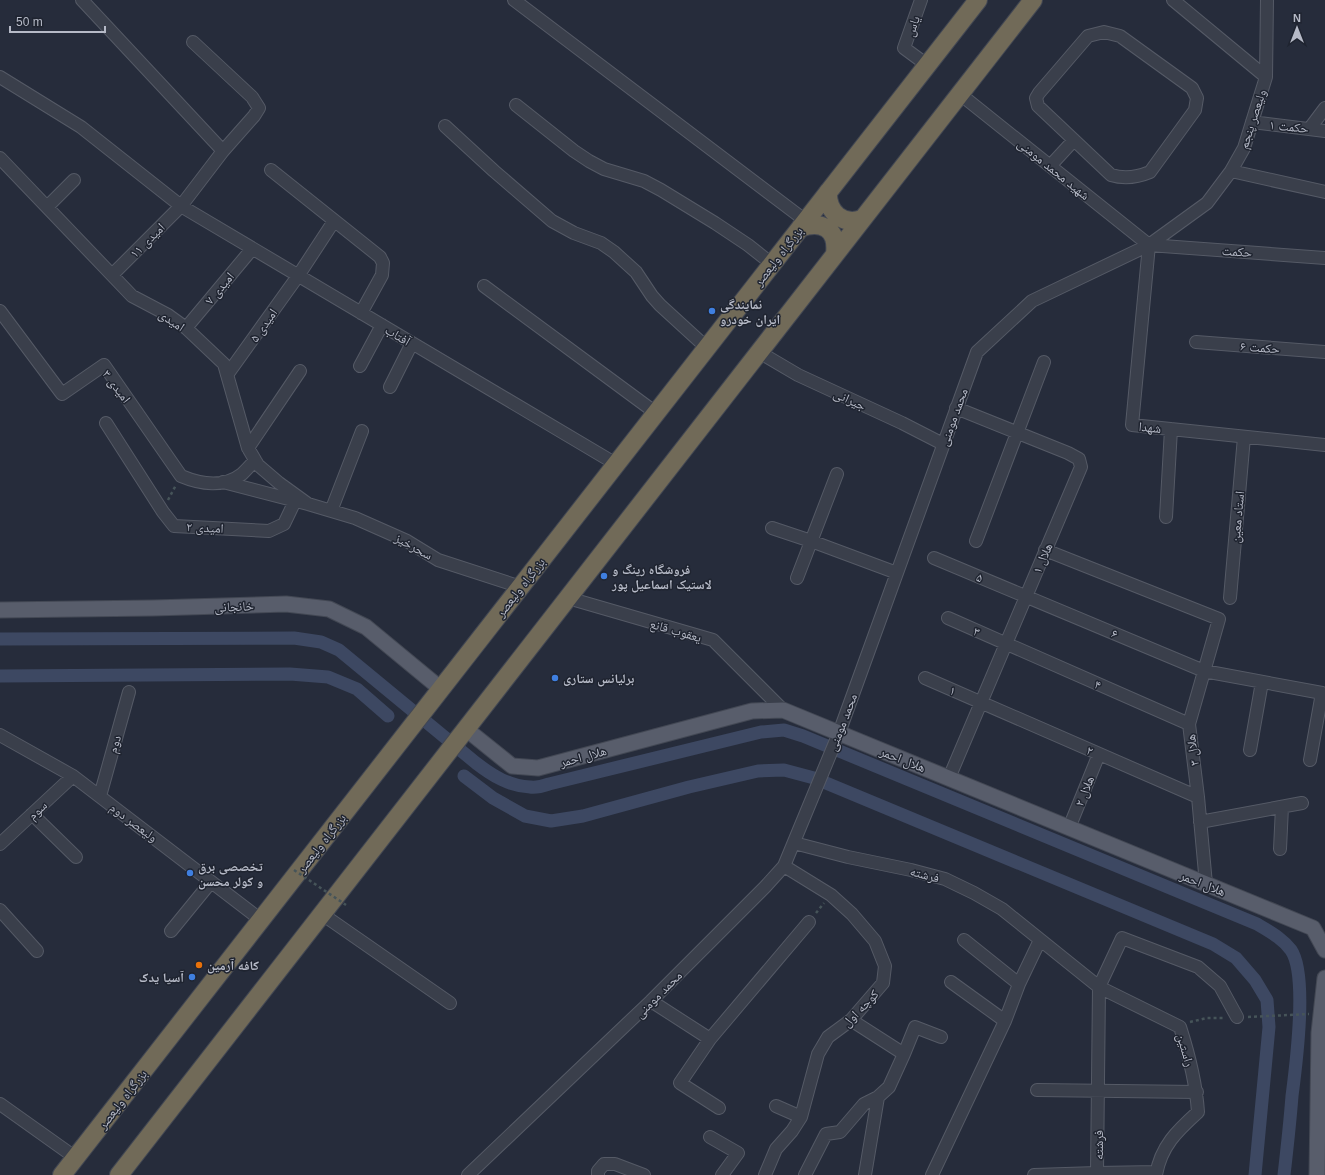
<svg xmlns="http://www.w3.org/2000/svg" width="1325" height="1175" font-family="Arial,'Noto Naskh Arabic',sans-serif">
	<rect width="100%" height="100%" fill="#262c3b"/>
	<g fill="none" stroke-linecap="round" stroke-linejoin="round">
		<!-- canal -->
		<path stroke="#3d4862" stroke-width="13" d="M0,639L294,638L321,642L339,650L476,763C493,776 509,786 530,787C536,788 543,786 549,784L761,732L784,730L803,736L1257,924C1270,932 1282,938 1291,950C1308,975 1296,1065 1292,1096C1290,1122 1287,1149 1284,1175
			M0,676L290,674L328,677L357,689L388,716
			M464,776L493,798L525,816L551,821L583,816L689,787L758,771L784,770L814,778L1213,944L1236,958L1255,980L1267,1000L1269,1027L1255,1175"/>
		<defs>
			<path id="minor" d="M82,0L223,151
				M514,0L806,221
				M921,0L904,48L927,65
				M1173,0L1266,77
				M1104,32L1120,36L1192,88L1197,98L1195,110L1150,172C1138,177 1124,179 1111,175L1038,106L1036,98L1039,93L1088,36Z
				M0,77L81,127L181,206L616,464
				M960,94L1149,245
				M516,105L574,151L589,161L604,169L644,181L661,190L715,223L748,245L772,264
				M1252,122L1325,131
				M445,126L494,171L552,221L574,233L601,243L614,252L636,272L652,296L660,305L707,348
				M1310,128L1325,108
				M0,158L132,296L168,315L186,328L224,364L248,448L258,465L279,483L308,504
				M1050,166L1074,140
				M271,170L380,257L383,263L382,275L361,313
				M1231,171L1325,192
				M47,207L74,180
				M1149,245L1132,425L1325,445
				M1149,245L1325,258
				M112,275L181,206L223,151L254,116L259,108L252,97L193,42
				M484,286L656,413
				M0,311L62,394L104,365L181,476C200,484 224,488 242,474C246,470 251,465 255,460
				M186,328L252,249
				M1196,342L1325,352
				M759,352L798,375L902,423L943,444
				M360,366L382,325
				M227,375L298,276L334,221
				M390,387L412,343
				M106,423L163,512L174,526L269,531L284,524L295,501
				M248,448L300,371
				M223,482L308,504L355,518L407,541L438,560L521,587
				M331,511L362,431
				M1166,517L1171,429
				M772,528L811,541L897,573
				M976,541L1044,362
				M1045,550L1219,619L1189,724L1198,797L1206,884
				M934,558L1204,671L1322,693L1310,760
				M797,578L837,474
				M568,598L713,640L783,710
				M1230,598L1244,437
				M948,618L1189,724
				M925,678L1198,797
				M0,735L73,776L261,920
				M1250,750L1262,682
				M949,778L1081,467L1079,459L1068,453L956,408
				M100,796L129,692
				M32,814L76,857
				M1200,822L1302,803
				M1069,828L1099,754
				M794,843L848,857L911,870L945,879L974,893L1002,909L1099,987L1180,1027C1189,1055 1196,1082 1198,1112C1177,1131 1161,1146 1156,1175
				M0,844L73,776
				M1280,849L1282,807
				M0,910L37,951
				M322,914L450,1003
				M171,931L211,882
				M964,940L1019,984
				M951,982L1005,1021
				M651,1001L710,1039L809,922
				M710,1039L680,1083L719,1108
				M904,1054L915,1027L941,1037
				M1037,1090L1197,1092
				M0,1104L76,1158
				M776,1106L801,1117
				M710,1137L738,1153L722,1175
				M1156,1172L1097,1173L1099,987L1122,938L1198,967L1220,986L1237,1017
				M468,1175L651,1001L765,887L784,866L839,733L977,352L1032,301L1149,245L1207,203L1231,171L1244,148L1266,77L1267,0
				M598,1175V1171L604,1164H615L644,1175
				M765,1175L776,1149L792,1131L801,1117L818,1054L828,1037L851,1020L883,983L885,966L875,941L852,914L831,895L784,866
				M805,1175L826,1134L840,1132L864,1104L878,1097L889,1087L904,1054L851,1020
				M865,1175L878,1097
				M932,1175L1005,1021L1019,984L1040,940
				M1034,1175L1097,1173"/>
			<path id="major" d="M0,610L153,608L286,604L329,609L366,627L441,689
				M466,729L512,766L538,768L752,711L783,710L1313,928L1325,950
				M1317,1175L1319,1033L1325,978"/>
			<path id="highway" d="M828,192C827,212 843,226 862,219
				M800,228C822,220 838,229 835,254
				M62,1175L978,0
				M119,1175L1033,0"/>
		</defs>
		<!-- minor casing -->
		<use href="#minor" stroke="#555a66" stroke-width="14"/>
		<!-- major casing -->
		<use href="#major" stroke="#434854" stroke-width="17"/>
		<!-- highway casing -->
		<use href="#highway" stroke="#424753" stroke-width="20"/>
		<!-- path -->
		<path stroke="#465459" stroke-width="2.5" stroke-dasharray="3 3" stroke-linecap="butt" d="M168,500L176,485
			M816,913L824,903
			M1248,1017L1309,1014
			M1190,1022L1207,1018H1225"/>
		<!-- minor -->
		<use href="#minor" stroke="#3a3f4b" stroke-width="12"/>
		<!-- major -->
		<use href="#major" stroke="#585d6b" stroke-width="15"/>
		<!-- highway -->
		<use href="#highway" stroke="#716a58" stroke-width="18"/>
		<!-- path-bridge -->
		<path stroke="#465459" stroke-width="2.5" stroke-dasharray="3 3" stroke-linecap="butt" d="M294,870L346,905"/>
	</g>
	<!-- markers -->
	<g fill="#3f7fe0" stroke="#1f2430" stroke-width="1.5">
		<circle cx="712" cy="311" r="4"/>
		<circle cx="604" cy="576" r="4"/>
		<circle cx="555" cy="678" r="4"/>
		<circle cx="190" cy="873" r="4"/>
		<circle cx="192" cy="977" r="4"/>
	</g>
	<circle fill="#e8710a" stroke="#1f2430" stroke-width="1.5" cx="199" cy="965" r="4"/>
	<g text-anchor="middle" stroke-width="3" stroke-linejoin="round" paint-order="stroke">
		<!-- street labels -->
		<g font-size="13" fill="#b6bac7" stroke="#1f2430">
			<text transform="translate(912 26) rotate(-71)" y="5">یاس</text>
			<text transform="translate(1252 119) rotate(-72)" y="5">ولیعصر پنجم</text>
			<text transform="translate(1289 126) rotate(6)" y="5">حکمت ۱</text>
			<text transform="translate(1054 169) rotate(39)" y="5">شهید محمد مومنی</text>
			<text transform="translate(147 240) rotate(-45)" y="5">امیدی ۱۱</text>
			<text transform="translate(1237 251) rotate(4)" y="5">حکمت</text>
			<text transform="translate(778 256) rotate(-52)" y="5">بزرگراه ولیعصر</text>
			<text transform="translate(219 288) rotate(-50)" y="5">امیدی ۷</text>
			<text transform="translate(172 320) rotate(34)" y="5">امیدی</text>
			<text transform="translate(263 325) rotate(-55)" y="5">امیدی ۵</text>
			<text transform="translate(398 335) rotate(31)" y="5">آفتاب</text>
			<text transform="translate(1260 347) rotate(4)" y="5">حکمت ۶</text>
			<text transform="translate(117 386) rotate(53)" y="5">امیدی ۳</text>
			<text transform="translate(850 399) rotate(25)" y="5">جیرانی</text>
			<text transform="translate(953 417) rotate(-70)" y="5">محمد مومنی</text>
			<text transform="translate(1150 427) rotate(6)" y="5">شهدا</text>
			<text transform="translate(1237 517) rotate(-85)" y="5">استاد معین</text>
			<text transform="translate(205 527) rotate(3)" y="5">امیدی ۲</text>
			<text transform="translate(414 546) rotate(29)" y="5">سحرخیز</text>
			<text transform="translate(1042 558) rotate(-67)" y="5">هلال ۱</text>
			<text transform="translate(980 577) rotate(23)" y="5">۵</text>
			<text transform="translate(520 587) rotate(-52)" y="5">بزرگراه ولیعصر</text>
			<text transform="translate(234 606) rotate(-2)" y="5">خانجانی</text>
			<text transform="translate(676 630) rotate(16)" y="5">یعقوب قانع</text>
			<text transform="translate(977 631) rotate(23)" y="5">۳</text>
			<text transform="translate(1115 633) rotate(23)" y="5">۶</text>
			<text transform="translate(1098 684) rotate(24)" y="5">۴</text>
			<text transform="translate(953 690) rotate(24)" y="5">۱</text>
			<text transform="translate(842 722) rotate(-69)" y="5">محمد مومنی</text>
			<text transform="translate(114 744) rotate(-74)" y="5">دوم</text>
			<text transform="translate(1090 750) rotate(24)" y="5">۲</text>
			<text transform="translate(1192 750) rotate(-97)" y="5">هلال ۳</text>
			<text transform="translate(583 756) rotate(-15)" y="5">هلال احمر</text>
			<text transform="translate(903 759) rotate(22)" y="5">هلال احمر</text>
			<text transform="translate(1084 791) rotate(-68)" y="5">هلال ۲</text>
			<text transform="translate(37 810) rotate(-43)" y="5">سوم</text>
			<text transform="translate(134 822) rotate(37)" y="5">ولیعصر دوم</text>
			<text transform="translate(321 843) rotate(-52)" y="5">بزرگراه ولیعصر</text>
			<text transform="translate(925 874) rotate(15)" y="5">فرشته</text>
			<text transform="translate(1203 883) rotate(22)" y="5">هلال احمر</text>
			<text transform="translate(658 994) rotate(-45)" y="5">محمد مومنی</text>
			<text transform="translate(860 1008) rotate(-46)" y="5">کوچه اول</text>
			<text transform="translate(1186 1050) rotate(74)" y="5">راستین</text>
			<text transform="translate(122 1099) rotate(-52)" y="5">بزرگراه ولیعصر</text>
			<text transform="translate(1098 1145) rotate(-90)" y="5">فرشته</text>
		</g>
		<!-- poi labels -->
		<g font-size="13" font-weight="bold" fill="#b6bac7" stroke="#1f2430" text-anchor="start">
			<text x="720" y="309">نمایندگی<tspan x="720" dy="15">ایران خودرو</tspan></text>
			<text x="612" y="574">فروشگاه رینگ و<tspan x="612" dy="15">لاستیک اسماعیل پور</tspan></text>
			<text x="563" y="683">برلیانس ستاری</text>
			<text x="198" y="871">تخصصی برق<tspan x="198" dy="15">و کولر محسن</tspan></text>
			<text x="207" y="970">کافه آرمین</text>
			<text x="184" y="982" text-anchor="end">آسیا یدک</text>
		</g>
	</g>
	<!-- north arrow -->
	<g transform="translate(1297 28)" stroke="#1f2430" stroke-width="3" paint-order="stroke">
	<path d="M0-3L7 15L0 10L-7 15Z" fill="#b6bac7"/>
	<text y="-6" font-size="11" font-weight="bold" text-anchor="middle" fill="#b6bac7">N</text>
	</g>
	<!-- scale -->
	<path d="M10 26v6h95v-6" fill="none" stroke="#b6bac7" stroke-width="2"/>
	<text x="16" y="26" font-size="12" fill="#b6bac7" stroke="#1f2430" stroke-width="3" paint-order="stroke">50 m</text>
</svg>
